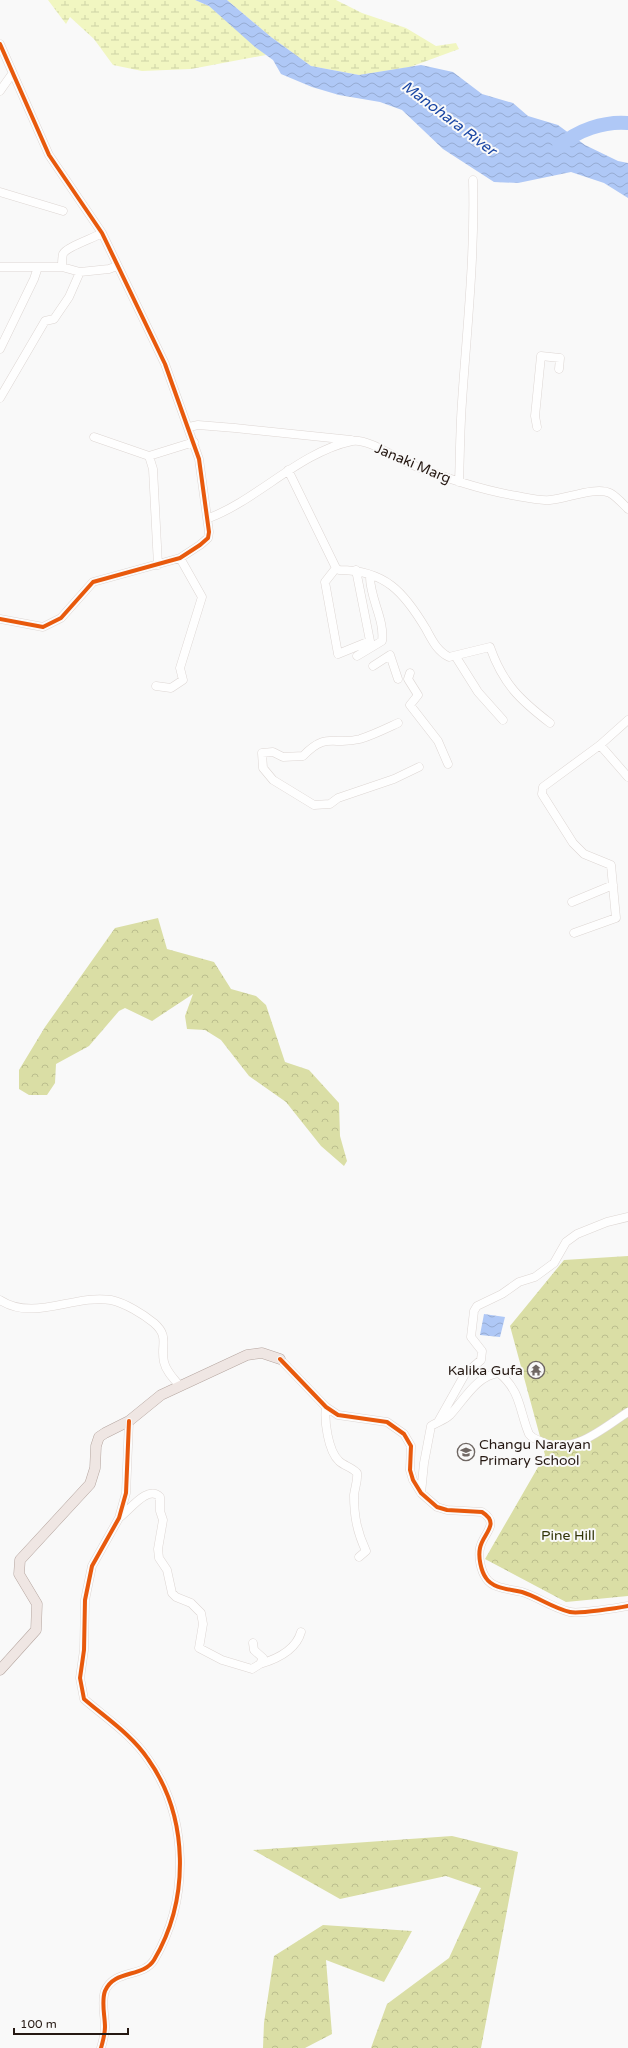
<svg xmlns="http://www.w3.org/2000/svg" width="628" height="2048" font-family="'Varela Round',sans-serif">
	<defs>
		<pattern id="forest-crowns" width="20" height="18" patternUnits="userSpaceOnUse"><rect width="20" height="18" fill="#dadea5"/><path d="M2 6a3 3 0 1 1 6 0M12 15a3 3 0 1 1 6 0" fill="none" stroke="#bbbe8d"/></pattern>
		<pattern id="wetland-marsh" width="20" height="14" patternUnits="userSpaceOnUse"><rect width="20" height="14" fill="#f1f6c1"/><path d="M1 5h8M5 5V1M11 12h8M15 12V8" fill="none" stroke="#ced2a5"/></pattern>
		<pattern id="water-waves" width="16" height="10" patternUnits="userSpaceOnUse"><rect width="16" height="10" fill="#afc8f6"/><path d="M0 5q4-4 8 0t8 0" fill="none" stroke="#96abd2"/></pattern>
	</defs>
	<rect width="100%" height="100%" fill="#f9f9f9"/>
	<!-- forest -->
	<path fill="url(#forest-crowns)" d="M158,918L167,949L214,962L231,989L256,996L266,1005L285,1062L309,1070L339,1103L340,1136L347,1161L344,1166L321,1146L286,1102L249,1076L221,1040L205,1030L187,1029L185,1016L193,994L152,1021L125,1008L119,1011L89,1046L56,1064L55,1083L47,1095H29L19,1089V1070L45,1027L115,928Z
		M628,1256V1596L566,1602L485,1559L545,1455L510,1326L564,1260Z
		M452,1836L518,1852L481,2048H371L387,2004L449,1958L481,1888L446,1876L340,1899L253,1850Z
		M323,1925L412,1931L384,1982L326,1960L332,2034L305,2048H263L264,2023L274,1956Z"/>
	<!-- wetland -->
	<path fill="url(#wetland-marsh)" d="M48,0H195L209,6L266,55L191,69L142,71L113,65L94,39L70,17L66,24Z
		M227,0H336L362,13L406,28L436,46L456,43L459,49L410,67L359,75L311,66L271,37Z"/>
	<!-- water -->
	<path fill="url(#water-waves)" d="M195,0H227L271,37L311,66L359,75L421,65L453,72L482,94L513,103L528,116L558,125L585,145L618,161L628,163V198L604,183L571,172L518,183L494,182L443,149L402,110L380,102L339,95L312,87L281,74L273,60L255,47L209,6Z
		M484,1314L505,1317L500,1337L480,1335Z"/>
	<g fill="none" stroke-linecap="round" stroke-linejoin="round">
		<!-- river -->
		<path stroke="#afc8f6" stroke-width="14" d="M559,147C576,130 605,121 628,123"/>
		<defs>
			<path id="minor" d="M0,44L49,155L102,233L165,364L199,459L209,532L208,538L200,545L180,558L93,582L61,618L43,627L0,619
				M0,91L12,74
				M0,192L63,211
				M0,267H62C62,263 62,258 63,254C66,247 94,238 102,233
				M62,267L80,272
				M0,349L34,279L38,267
				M0,398L45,321L54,319L69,297L80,272L109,269L117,266
				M189,427L198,425L235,428L351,440
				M537,427L535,416L541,356L560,358L559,369
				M94,437L149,456L194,442
				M149,456L153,469L158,565
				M288,470L336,568L339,570C385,570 404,592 426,629C432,640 437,651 449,657L490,647C503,684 520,700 550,723
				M459,482C460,455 460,429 462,402C467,327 475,257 473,180
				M209,518C257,500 300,452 352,441C368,438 395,458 410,464C445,478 481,490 517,496C528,498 540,501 550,500C566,499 596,486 610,493C617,497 623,504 628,509
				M336,568L325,582L338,654L370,641L356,570
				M357,656L382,641C385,619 369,597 370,575
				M456,657L478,692L503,720
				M373,666L390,655L398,679
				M410,673L408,679L418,695L410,705L438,741L448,764
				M156,686L171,688L183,680L180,668L202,597L180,558
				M398,723C385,729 373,735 360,739C333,746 327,731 303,756L283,757L273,752L262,753L263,768L273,780L314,805L330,804L338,798L394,779L419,767
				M600,745L628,777
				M572,902L613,885
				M574,933L616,918L611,865L584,854L573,843L542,794L543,787L600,745L628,720
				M0,1300C34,1322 74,1294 111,1300C125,1303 143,1314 154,1323C170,1337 160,1345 164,1362C166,1371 173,1378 179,1385
				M280,1359L326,1407L338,1415L387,1422L404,1434L411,1446L410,1470L413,1480L421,1493L437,1507L447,1510L482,1512C501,1524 483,1533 480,1548C478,1557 481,1571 486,1578C493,1589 510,1589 522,1592C538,1597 553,1608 570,1612C579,1614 618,1608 628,1606
				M326,1407C324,1420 328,1451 339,1461C344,1466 352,1467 357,1473C358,1480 355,1487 354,1495C354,1516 357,1532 366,1551L359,1557
				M438,1422L465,1374L481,1360L482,1351L471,1337L474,1311L477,1306L502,1294L519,1282L535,1277L554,1263L566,1242L577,1234L607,1222L628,1217
				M421,1493L424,1463L431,1426C437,1422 445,1420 450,1415C464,1400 477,1375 499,1373C521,1391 519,1410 529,1434C533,1439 536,1439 542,1442C573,1456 603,1428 628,1412
				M120,1517C129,1511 148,1484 160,1497V1511L163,1520L158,1549L159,1558L167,1570L172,1593L176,1597L191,1603L201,1613L203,1624L199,1648L222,1660L252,1669L260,1664L263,1658L254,1650L253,1643
				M260,1664C277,1659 296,1650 301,1632
				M101,2048C103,2041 105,2034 105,2027C105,2016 101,2002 105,1991C114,1969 143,1978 154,1960C190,1899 189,1817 148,1759C132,1735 106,1718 84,1699L80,1678L84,1650L85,1600L92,1566L119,1518L126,1493L129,1421"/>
			<path id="major" d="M0,1670L36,1630L37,1604L19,1574L20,1560L90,1484L95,1468L96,1446L99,1437L105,1433L129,1421L161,1395L247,1355L262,1353L280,1359"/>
		</defs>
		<!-- minor casing -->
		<use href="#minor" stroke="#ddd6d3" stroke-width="9"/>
		<!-- major casing -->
		<use href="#major" stroke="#b5a6a0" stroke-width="11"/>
		<!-- minor -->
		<use href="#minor" stroke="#fefefe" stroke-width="8"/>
		<!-- major -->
		<use href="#major" stroke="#efe6e3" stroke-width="10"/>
		<defs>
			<path id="cycleway" d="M0,44L49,155L102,233L165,364L199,459L209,532L208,538L200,545L180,558L93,582L61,618L43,627L0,619
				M280,1359L326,1407L338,1415L387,1422L404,1434L411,1446L410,1470L413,1480L421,1493L437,1507L447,1510L482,1512C501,1524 483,1533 480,1548C478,1557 481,1571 486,1578C493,1589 510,1589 522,1592C538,1597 553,1608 570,1612C579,1614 618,1608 628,1606
				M101,2048C103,2041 105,2034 105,2027C105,2016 101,2002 105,1991C114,1969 143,1978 154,1960C190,1899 189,1817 148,1759C132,1735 106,1718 84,1699L80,1678L84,1650L85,1600L92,1566L119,1518L126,1493L129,1421"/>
		</defs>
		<!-- cycleway casing -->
		<use href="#cycleway" stroke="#f9f9f9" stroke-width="6"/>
		<!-- cycleway -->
		<use href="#cycleway" stroke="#e8590c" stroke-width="4"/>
	</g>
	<!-- icons -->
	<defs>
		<symbol id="temple-ring" viewBox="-11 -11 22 22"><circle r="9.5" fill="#f9f9f9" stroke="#6f6763" stroke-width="1.5"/><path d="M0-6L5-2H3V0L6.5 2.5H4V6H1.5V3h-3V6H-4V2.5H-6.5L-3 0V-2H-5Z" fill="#6f6763"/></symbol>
		<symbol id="school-ring" viewBox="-11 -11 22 22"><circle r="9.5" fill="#f9f9f9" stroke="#6f6763" stroke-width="1.5"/><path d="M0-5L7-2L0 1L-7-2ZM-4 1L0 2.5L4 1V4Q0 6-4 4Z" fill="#6f6763"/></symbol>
	</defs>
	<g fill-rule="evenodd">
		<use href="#temple-ring" x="526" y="1360" width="20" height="20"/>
		<use href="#school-ring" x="456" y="1442" width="20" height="20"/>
	</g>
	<g text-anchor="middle" stroke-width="4" stroke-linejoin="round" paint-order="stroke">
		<!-- street labels -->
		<g font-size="14" fill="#251812" stroke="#f9f9f9">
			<text transform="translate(413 463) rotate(23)" y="5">Janaki Marg</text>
		</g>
		<!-- poi labels -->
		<g font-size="14" fill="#251812" stroke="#f9f9f9" text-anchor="end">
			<text x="523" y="1375">Kalika Gufa</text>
			<text x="479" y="1449" text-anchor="start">Changu Narayan<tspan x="479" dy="16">Primary School</tspan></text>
		</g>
		<!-- park labels -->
		<g font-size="14" fill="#333609" stroke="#f9f9f9">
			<text x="568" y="1540">Pine Hill</text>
		</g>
		<!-- water labels -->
		<g font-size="15" font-style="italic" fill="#1b47a4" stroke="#f9f9f9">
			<text transform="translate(449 118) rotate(37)" y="5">Manohara River</text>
		</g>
	</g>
	<!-- scale -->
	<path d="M14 2028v6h114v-6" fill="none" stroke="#251812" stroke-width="2"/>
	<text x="20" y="2028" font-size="12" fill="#251812" stroke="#f9f9f9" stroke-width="3" paint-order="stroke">100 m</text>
</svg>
